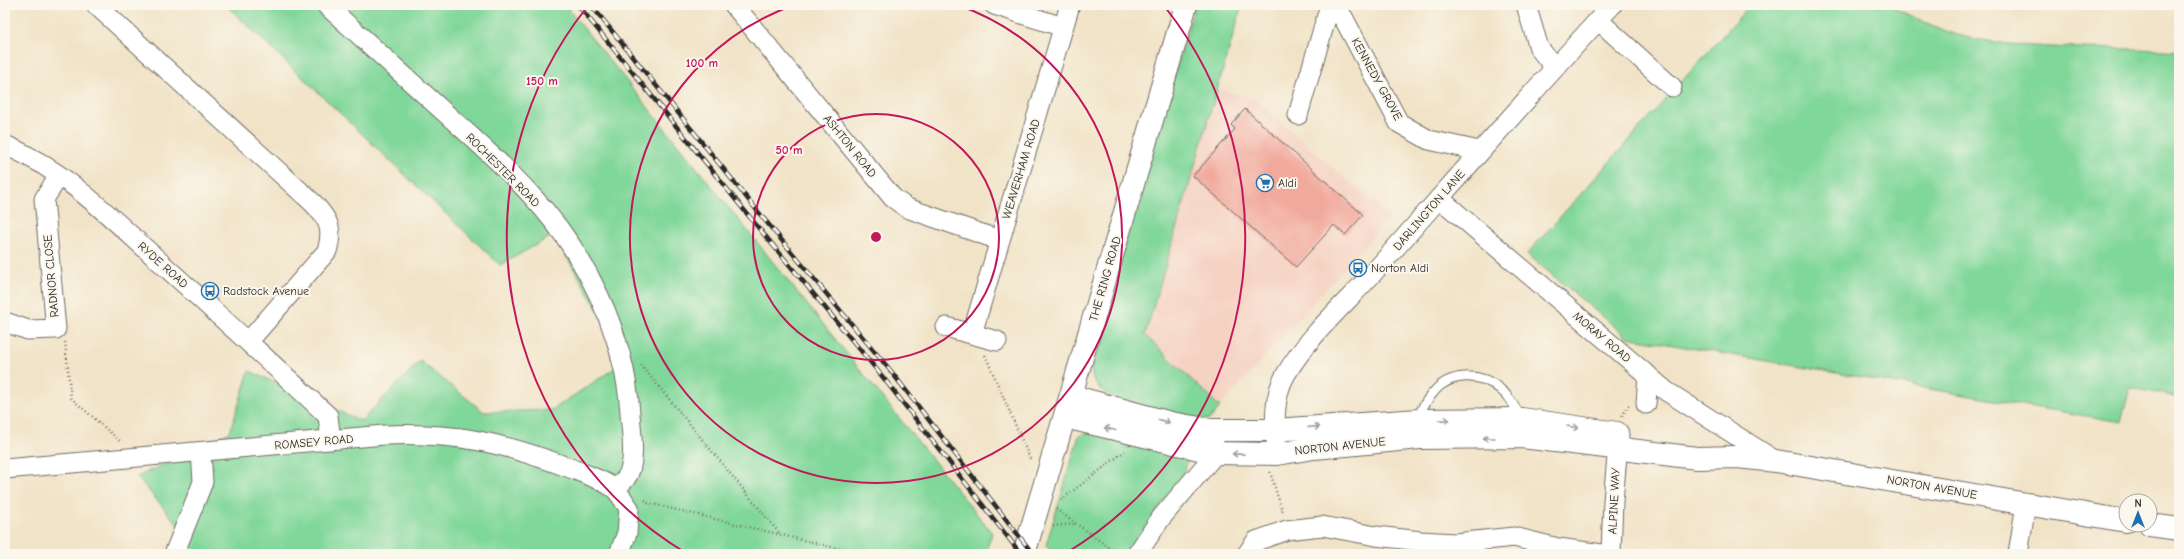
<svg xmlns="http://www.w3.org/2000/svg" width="2184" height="559" font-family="'Comic Neue',sans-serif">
	<rect width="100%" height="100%" fill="#fbf7ec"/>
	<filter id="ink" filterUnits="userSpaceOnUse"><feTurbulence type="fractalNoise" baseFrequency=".025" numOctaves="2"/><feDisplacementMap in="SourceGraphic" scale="8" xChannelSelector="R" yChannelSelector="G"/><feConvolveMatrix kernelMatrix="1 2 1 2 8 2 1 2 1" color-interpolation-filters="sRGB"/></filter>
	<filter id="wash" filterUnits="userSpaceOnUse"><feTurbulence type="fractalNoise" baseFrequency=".012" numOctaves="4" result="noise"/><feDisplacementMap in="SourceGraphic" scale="16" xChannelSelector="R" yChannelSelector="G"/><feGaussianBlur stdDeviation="0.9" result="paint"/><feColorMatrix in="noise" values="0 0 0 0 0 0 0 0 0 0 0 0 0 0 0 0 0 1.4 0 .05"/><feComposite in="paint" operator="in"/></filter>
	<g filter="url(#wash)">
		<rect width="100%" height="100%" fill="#f1e3c7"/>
		<!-- built -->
		<path fill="#f5d2c2" d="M1218,89L1253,98L1390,217L1220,407L1145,335Z"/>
		<!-- green -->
		<path fill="#80d79a" stroke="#568162" d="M226,5H565L992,533L985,554H188L192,541L137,477L230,432L249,371L361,421L420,361L484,412L552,410L627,360L554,235L500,265Z
			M1195,5H1242L1145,335L1220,407L1209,420C1182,416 1096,407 1092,374C1090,363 1095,352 1097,341Z
			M1750,5H1891L1900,11C1920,19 1945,33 1966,37C2035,52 2108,46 2179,51V397L2130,388L2121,422L1627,337L1527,254Z
			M1095,429L1188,454L1185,471L1126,554H1053L1046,545L1079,436Z"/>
		<g id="blocks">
			<!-- building -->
			<path fill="#f1a99c" d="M1245,109L1363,215L1345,235L1334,225L1296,267L1193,176L1235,129L1231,125Z"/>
		</g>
	</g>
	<g filter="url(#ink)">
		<use href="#blocks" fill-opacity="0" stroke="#706b62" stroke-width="1"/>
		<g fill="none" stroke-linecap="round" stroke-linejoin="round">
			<defs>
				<path id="service" d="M1419,421C1420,409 1425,403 1432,394C1449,372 1480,372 1500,389C1510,397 1516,408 1521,419"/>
				<path id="minor" d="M96,5L313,203C328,219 334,228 327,251L248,342
					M326,5C365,40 404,76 443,111C473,138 504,165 531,195C585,252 625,334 630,413C631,430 637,464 626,478C623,482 618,485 615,489
					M734,5L893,198L907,208L999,240
					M994,5L1063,27
					M1526,5L1539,48L1555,68
					M1329,10L1343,17L1399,123L1429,140L1479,151
					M1598,20L1672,87
					M1298,115L1330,5
					M5,145C65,170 111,218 159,261C215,312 272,363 328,416L331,440
					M1439,198L1666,391L1776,461
					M5,322L28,330L56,329L44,199L59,176
					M946,327L997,341
					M972,334L1070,5
					M1646,404L1648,375
					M1277,454C1275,428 1272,397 1286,374C1311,332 1351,299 1383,262C1459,176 1534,90 1612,5
					M5,469L384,435C456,432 504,443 570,468C583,473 605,481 615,489C620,494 625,503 629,508L627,533L619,554
					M174,554L203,482L201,452
					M1137,554L1161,518L1216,453L1213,439
					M1247,554L1256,541L1287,530L1322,526L1376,536L1421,541L1455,543L1514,537L1558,548L1602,554
					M1611,554L1613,501L1619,434
					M2018,554L2026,504"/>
				<path id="tertiary" d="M1072,396L1171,423L1211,430H1275L1419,420L1522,419L1617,433
					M1065,417L1216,453L1277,454L1314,448L1420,438L1522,437L1697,458L1737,457L1776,461L2126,521
					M2150,525L2179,529"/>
				<path id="primary" d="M1024,554L1186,5"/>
			</defs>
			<!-- service casing -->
			<use href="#service" stroke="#706b62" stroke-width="11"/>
			<!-- minor casing -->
			<use href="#minor" stroke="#706b62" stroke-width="21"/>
			<!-- tertiary casing -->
			<use href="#tertiary" stroke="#706b62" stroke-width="24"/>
			<!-- primary casing -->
			<use href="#primary" stroke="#706b62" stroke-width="24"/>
			<!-- path -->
			<path stroke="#706b62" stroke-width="2.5" stroke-dasharray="1 3" stroke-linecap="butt" d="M65,342L71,398L120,441
				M985,355L1031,461
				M641,365L780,534
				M1622,416L1629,405
				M1270,472L1283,513
				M645,500L648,503L861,554
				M1061,500L1125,451
				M1056,509L1118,554
				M1053,526L1076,524"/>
			<!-- service -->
			<use href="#service" stroke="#fff" stroke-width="9"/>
			<!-- minor -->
			<use href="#minor" stroke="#fff" stroke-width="19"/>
			<!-- tertiary -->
			<use href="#tertiary" stroke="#fff" stroke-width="22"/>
			<!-- primary -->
			<use href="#primary" stroke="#fff" stroke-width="22"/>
			<defs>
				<path id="rail" d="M578,5L757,226L882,376L1021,554
					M591,5L764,219L890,370L1033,554"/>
			</defs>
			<!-- rail casing -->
			<use href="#rail" stroke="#2b2b2b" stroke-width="4.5"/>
			<!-- rail -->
			<use href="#rail" stroke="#fbf7ec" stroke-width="3" stroke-dasharray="9" stroke-linecap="butt"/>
		</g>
		<!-- one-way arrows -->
		<defs><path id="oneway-shaft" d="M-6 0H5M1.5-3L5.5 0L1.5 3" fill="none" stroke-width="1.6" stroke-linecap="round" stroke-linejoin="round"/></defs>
		<g stroke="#a0a0a0">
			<use href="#oneway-shaft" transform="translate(1444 420) rotate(-1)"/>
			<use href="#oneway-shaft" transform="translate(1164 421) rotate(15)"/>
			<use href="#oneway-shaft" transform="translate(1314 427) rotate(-4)"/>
			<use href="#oneway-shaft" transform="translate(1573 427) rotate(8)"/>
			<use href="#oneway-shaft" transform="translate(1110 429) rotate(-166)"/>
			<use href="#oneway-shaft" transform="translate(1489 438) rotate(180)"/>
			<use href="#oneway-shaft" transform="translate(1238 454) rotate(-179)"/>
		</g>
	</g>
	<!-- distance rings -->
	<g fill="none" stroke="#c2185b" stroke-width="2">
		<circle cx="876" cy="237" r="123"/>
		<path d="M958 5A246 246 0 1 1 794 5"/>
		<path d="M686 553A369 369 0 0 1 587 7M1165 7A369 369 0 0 1 1066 553"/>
	</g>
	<!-- icons -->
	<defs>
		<symbol id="supermarket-ring" viewBox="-11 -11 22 22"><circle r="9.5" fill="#fbf7ec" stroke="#1f6fb2" stroke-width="1.5"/><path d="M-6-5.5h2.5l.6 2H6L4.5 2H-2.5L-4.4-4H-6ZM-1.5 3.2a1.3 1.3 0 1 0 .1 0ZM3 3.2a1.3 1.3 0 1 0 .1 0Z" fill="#1f6fb2"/></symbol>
		<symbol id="bus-ring" viewBox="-11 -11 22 22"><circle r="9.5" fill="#fbf7ec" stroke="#1f6fb2" stroke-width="1.5"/><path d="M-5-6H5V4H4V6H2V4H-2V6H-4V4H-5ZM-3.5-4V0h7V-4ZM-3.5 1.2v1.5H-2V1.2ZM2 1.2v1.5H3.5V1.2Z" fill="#1f6fb2"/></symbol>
	</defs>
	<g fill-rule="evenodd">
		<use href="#supermarket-ring" x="1255" y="173" width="20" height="20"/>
		<use href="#bus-ring" x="1348" y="258" width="20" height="20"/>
		<use href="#bus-ring" x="200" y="281" width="20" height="20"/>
	</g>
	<g text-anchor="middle" stroke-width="4" stroke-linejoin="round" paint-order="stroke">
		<!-- street labels -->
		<g font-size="12" fill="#2b2b2b" stroke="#fbf7ec">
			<text transform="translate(1377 79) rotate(61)" y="4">KENNEDY GROVE</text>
			<text transform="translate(850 146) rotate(51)" y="4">ASHTON ROAD</text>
			<text transform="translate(1021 169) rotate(-73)" y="4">WEAVERHAM ROAD</text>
			<text transform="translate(503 170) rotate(45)" y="4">ROCHESTER ROAD</text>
			<text transform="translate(1429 210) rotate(-49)" y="4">DARLINGTON LANE</text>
			<text transform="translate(163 265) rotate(42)" y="4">RYDE ROAD</text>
			<text transform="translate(51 276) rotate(-95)" y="4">RADNOR CLOSE</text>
			<text transform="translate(1105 279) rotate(-74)" y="4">THE RING ROAD</text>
			<text transform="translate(1602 337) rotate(40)" y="4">MORAY ROAD</text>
			<text transform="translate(314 442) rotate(-5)" y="4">ROMSEY ROAD</text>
			<text transform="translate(1340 446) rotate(-6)" y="4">NORTON AVENUE</text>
			<text transform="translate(1932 487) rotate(10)" y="4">NORTON AVENUE</text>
			<text transform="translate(1614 501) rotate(-87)" y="4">ALPINE WAY</text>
		</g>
		<!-- poi labels -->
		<g font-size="12" fill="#2b2b2b" stroke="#fbf7ec" text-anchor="start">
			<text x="1278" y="187">Aldi</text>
			<text x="1371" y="272">Norton Aldi</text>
			<text x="223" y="295">Radstock Avenue</text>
		</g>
	</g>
	<circle cx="876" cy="237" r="6" fill="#c2185b" stroke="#fbf7ec" stroke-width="2"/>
	<g font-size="12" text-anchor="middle" font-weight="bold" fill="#c2185b" stroke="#fbf7ec" stroke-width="4" stroke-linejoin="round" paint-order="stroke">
		<text x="702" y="67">100 m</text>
		<text x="542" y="85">150 m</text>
		<text x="789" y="154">50 m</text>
	</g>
	<!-- margin -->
	<rect width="2184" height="559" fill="none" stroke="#fbf7ec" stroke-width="20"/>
	<!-- north arrow -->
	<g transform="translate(2138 513)"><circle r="19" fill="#fbf7ec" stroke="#a8a59f"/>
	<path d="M0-3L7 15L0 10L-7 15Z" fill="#1f6fb2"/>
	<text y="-6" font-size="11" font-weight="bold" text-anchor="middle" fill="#2b2b2b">N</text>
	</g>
</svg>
